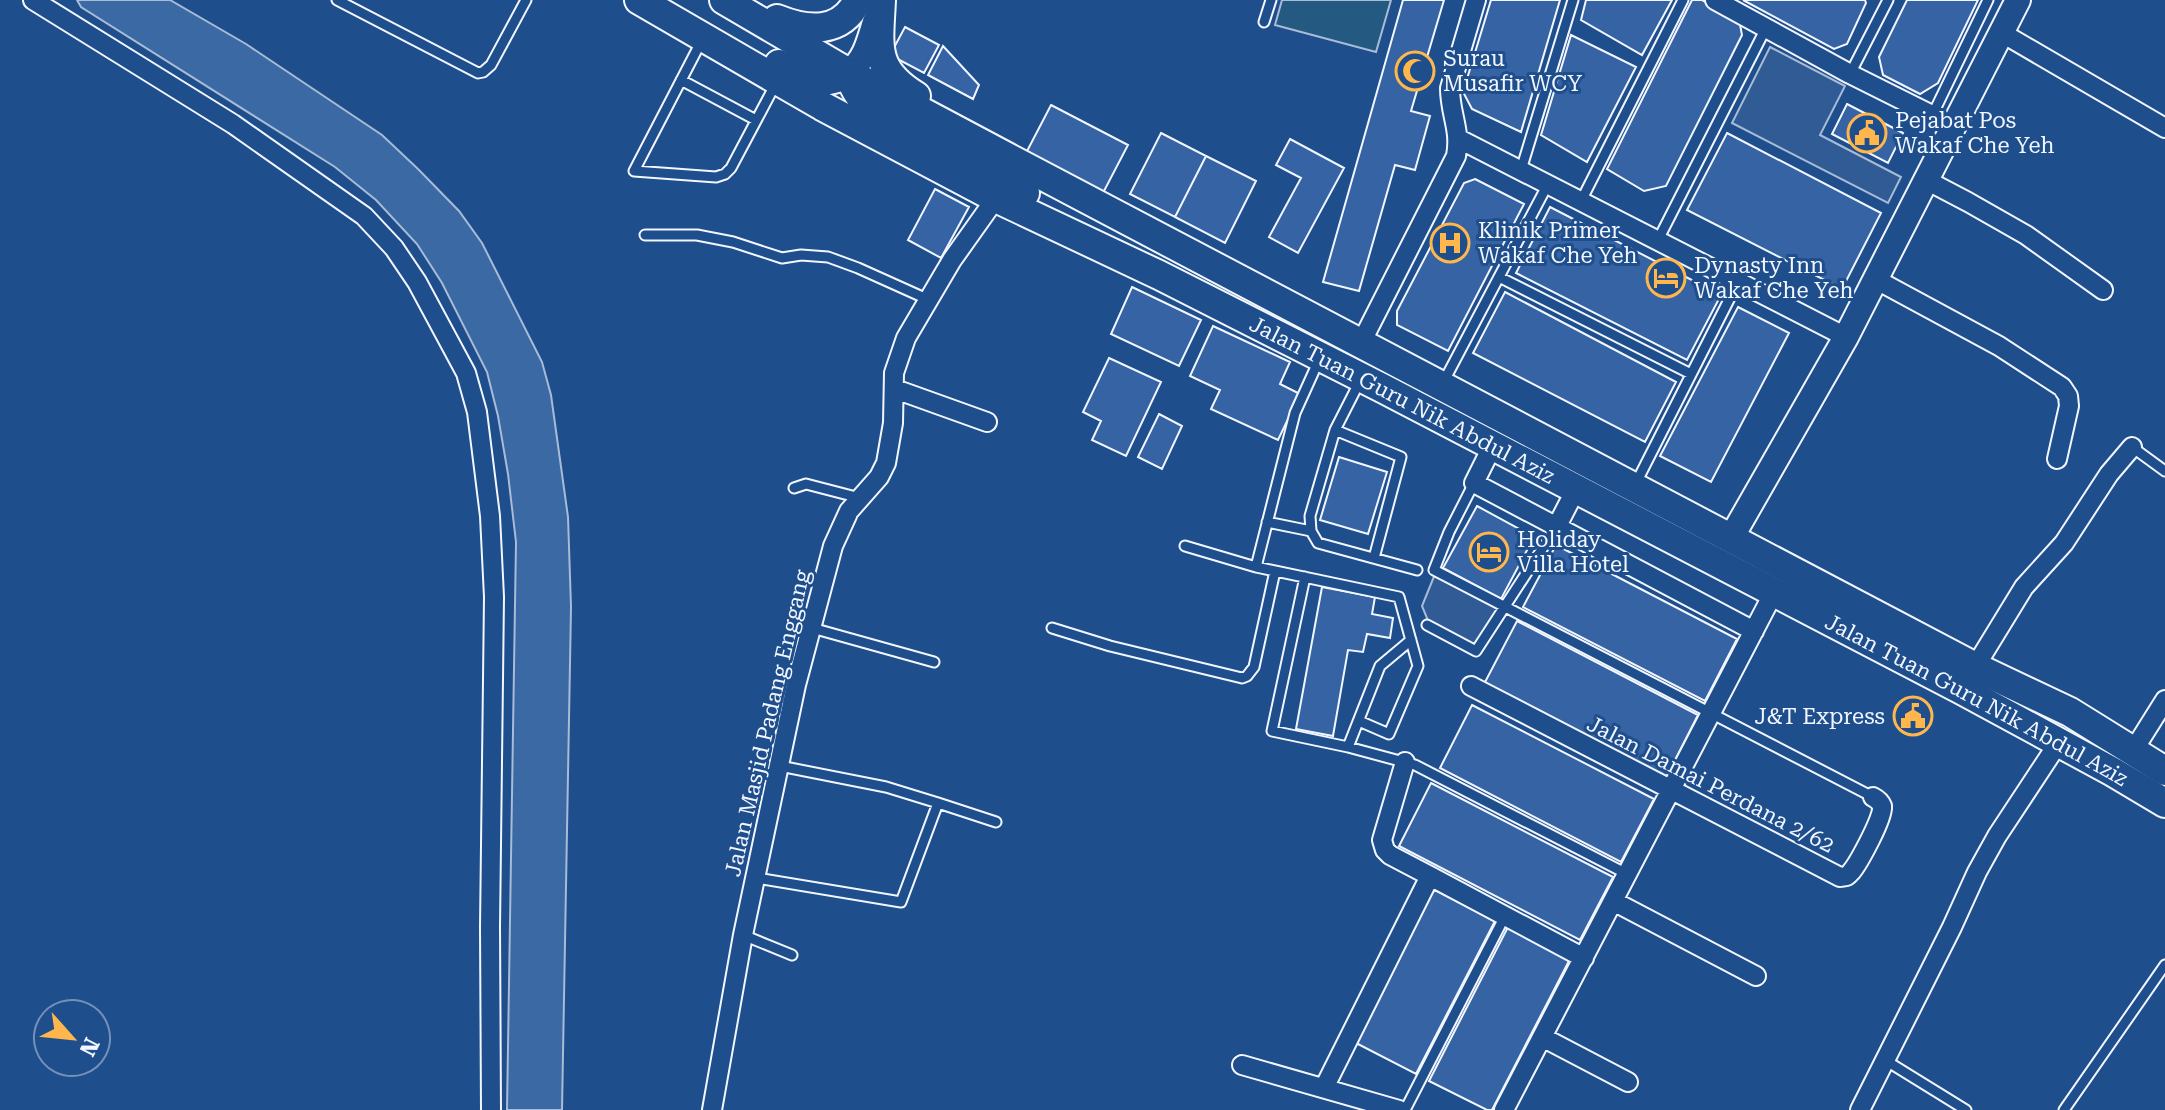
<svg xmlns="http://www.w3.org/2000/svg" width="2165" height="1110" font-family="'Roboto Serif',serif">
	<rect width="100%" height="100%" fill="#1f4e8c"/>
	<!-- green -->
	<path fill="#245a82" stroke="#a8bbd7" stroke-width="2" d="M1282,0H1391L1376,52L1275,25Z"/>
	<!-- parking -->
	<path fill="#305b95" stroke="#a8bbd7" stroke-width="2" d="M1770,47L1845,86L1820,135L1901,177L1888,203L1732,123Z
		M1435,574L1501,607L1475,648L1429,623L1422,606Z"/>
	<!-- water -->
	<path fill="#3b69a3" stroke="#a8bbd7" stroke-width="2" d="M77,0H170L246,44L382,135L418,169L459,211L482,243L542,362L551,395L568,517L571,607L562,1110H507L516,542L508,474L498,416L487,372L442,283L417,244L376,200L335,167L81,7Z"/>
	<!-- building -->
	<path fill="#3563a3" stroke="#f2f6ff" stroke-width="2" d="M1403,0H1444L1411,111L1430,116L1415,170L1395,165L1359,291L1323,282Z
		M1491,0H1560L1521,132L1472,109L1463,92Z
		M1586,0H1672L1642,55L1581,20Z
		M1692,0H1702L1739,19L1742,35L1666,186L1644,191L1607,169Z
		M1743,0H1865L1866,3L1847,44L1834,49Z
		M1907,0H1978L1938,83L1920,94L1883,75L1879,57Z
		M905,27L939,45L924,73L890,55Z
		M1571,35L1636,67L1587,162L1541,135Z
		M943,46L979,85L973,99L928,75Z
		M1847,104L1903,133L1888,163L1832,134Z
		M1051,105L1128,145L1103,193L1026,153Z
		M1161,133L1206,156L1175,217L1130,194Z
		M1727,133L1881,213L1842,289L1687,210Z
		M1290,139L1344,168L1298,253L1269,237L1301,178L1276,165Z
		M1206,156L1256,181L1225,243L1175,217Z
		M1475,179L1524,204L1448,351L1397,325V311L1464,183Z
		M935,189L969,207L941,258L908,240Z
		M1550,207L1721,295L1687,360L1516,273Z
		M1132,287L1201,320L1179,366L1111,334Z
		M1505,292L1676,382L1645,442L1473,353Z
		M1738,307L1789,333L1711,482L1660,456Z
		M1213,326L1290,362L1280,384L1300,394L1278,440L1211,409L1220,390L1190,376Z
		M1109,358L1161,382L1126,456L1092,440L1101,421L1083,412Z
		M1159,414L1182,426L1162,469L1138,457Z
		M1339,457L1387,472L1368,534L1320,520Z
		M1477,506L1534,537L1501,599L1443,568Z
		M1556,545L1737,639L1705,701L1523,607Z
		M1322,587L1375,597L1372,614L1393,618L1390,638L1367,634L1363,652L1348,650L1333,736L1296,729Z
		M1517,621L1698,715L1666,778L1484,684Z
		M1472,705L1654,799L1621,862L1440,768Z
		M1431,783L1613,877L1580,940L1399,846Z
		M1433,889L1495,921L1416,1074L1354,1042Z
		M1508,927L1570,959L1492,1110H1487L1429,1081Z"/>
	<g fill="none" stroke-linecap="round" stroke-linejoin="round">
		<defs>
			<path id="lane" d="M337,0L478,73L483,72L491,65L526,0
				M1264,22L1271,0
				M702,40L634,171L716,177L725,174L731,168L775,85
				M1850,74L1888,0
				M681,80L756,120
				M1932,116L1988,0
				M1521,170L1573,0
				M1581,201L1683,0
				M645,235H697L733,242L782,258L801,255L828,257L858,268L927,299
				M1658,240L1766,28
				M1499,277L1691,374
				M1319,360L1295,413L1256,567L1399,597L1418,666L1389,734L1359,721
				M1360,381L1335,430L1310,516L1311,531L1318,543L1417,570
				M1443,383L1548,184
				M1335,430L1401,457L1374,558
				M2132,447L2165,471
				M1474,483L1449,532L1434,570L1873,797
				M1635,485L1738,282
				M794,488L806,484L860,498
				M1267,522L1311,531
				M1185,546L1256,567
				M1305,577L1272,731L1348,747L1415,765L1627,874
				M1427,625L1476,651L1557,526
				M812,628L934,662
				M1052,628L1110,646L1242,678L1247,676L1254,667L1275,571
				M1348,747L1380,666L1411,640
				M938,803L996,822
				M757,878L901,902L938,803L886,787L780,766
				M743,935L792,955
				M1885,1060L1966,1110
				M1405,1110L1505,916
				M2064,1110L2165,965"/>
			<path id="street" d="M33,0L233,124L364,216L394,248L417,282L466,373L477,412L490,516L494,597L490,927L491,1110
				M1715,0L1850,74L1954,126
				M2002,33L2165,128
				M1459,139L1846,337
				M1926,180L1968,202L2026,235L2103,290
				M1875,279L1999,346L2062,387L2068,396L2069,406L2057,459
				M1361,343L1456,156C1461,129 1450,115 1450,88L1476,0
				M895,389L987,422
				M1493,445L1474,483L1754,631
				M1557,526L1576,489
				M1975,667L2024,587L2064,543L2109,474L2132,447
				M1471,686L1840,877C1846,876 1847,877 1851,872C1858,864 1885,815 1882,806C1880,801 1877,799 1873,797
				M2133,751L2165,700
				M1430,876L1584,958
				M1613,901L1756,976
				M1542,1037L1628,1082
				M1242,1065L1399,1110
				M1324,1088L1430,876L1390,855L1385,850L1382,840L1405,762
				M712,1110L743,935L796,685L833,546L849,511L879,477L886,463L893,423L894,373L906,338L952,260L996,198
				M1504,1110L1774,592
				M1860,1110L1952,927L1977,872L1997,836L2059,742"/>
			<path id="secondary" d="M849,73C866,57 868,44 875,22
				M1731,538L1846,337L2018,0"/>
			<g id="primary">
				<path id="s1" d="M639,0L822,106L996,198L1159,275L1384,389L1962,690L2113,772L2165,803"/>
				<path d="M724,0L849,73L1007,157L1975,667L2070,712L2165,771"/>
				<path d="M881,0C879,46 872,69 916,96"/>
				<path d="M777,19C807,31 841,35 858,0"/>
				<path d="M779,64C806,77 819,89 849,73"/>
				<path d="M849,74C855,92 862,101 876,113L983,168L1025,193"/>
			</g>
		</defs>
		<!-- lane casing -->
		<use href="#lane" stroke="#f2f6ff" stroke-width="13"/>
		<!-- street casing -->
		<use href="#street" stroke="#f2f6ff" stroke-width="22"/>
		<!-- secondary casing -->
		<use href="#secondary" stroke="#f2f6ff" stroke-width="28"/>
		<!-- primary casing -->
		<use href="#primary" stroke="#f2f6ff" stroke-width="32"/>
		<!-- lane -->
		<use href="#lane" stroke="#1f4e8c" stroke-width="9"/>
		<!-- street -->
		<use href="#street" stroke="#1f4e8c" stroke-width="18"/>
		<!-- secondary -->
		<use href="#secondary" stroke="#1f4e8c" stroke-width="24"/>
		<!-- primary -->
		<use href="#primary" stroke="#1f4e8c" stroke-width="28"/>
	</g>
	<!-- icons -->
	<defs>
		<symbol id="mosque-ring" viewBox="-11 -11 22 22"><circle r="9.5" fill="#1f4e8c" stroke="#ffb74d" stroke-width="1.5"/><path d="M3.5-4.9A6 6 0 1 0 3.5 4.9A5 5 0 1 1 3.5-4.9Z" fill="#ffb74d"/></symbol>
		<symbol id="civic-ring" viewBox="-11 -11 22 22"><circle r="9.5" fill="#1f4e8c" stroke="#ffb74d" stroke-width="1.5"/><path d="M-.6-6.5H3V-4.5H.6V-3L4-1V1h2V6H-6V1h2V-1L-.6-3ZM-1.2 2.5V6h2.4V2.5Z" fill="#ffb74d"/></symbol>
		<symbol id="hospital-ring" viewBox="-11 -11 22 22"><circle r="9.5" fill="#1f4e8c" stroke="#ffb74d" stroke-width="1.5"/><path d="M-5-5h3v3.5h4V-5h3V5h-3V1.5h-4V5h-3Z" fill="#ffb74d"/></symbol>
		<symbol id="hotel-ring" viewBox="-11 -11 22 22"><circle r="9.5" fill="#1f4e8c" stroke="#ffb74d" stroke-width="1.5"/><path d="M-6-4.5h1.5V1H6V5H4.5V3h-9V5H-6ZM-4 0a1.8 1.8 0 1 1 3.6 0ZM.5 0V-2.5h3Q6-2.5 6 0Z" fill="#ffb74d"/></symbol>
	</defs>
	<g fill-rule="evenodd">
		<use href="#mosque-ring" x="1393" y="49" width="44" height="44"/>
		<use href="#civic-ring" x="1845" y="111" width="44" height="44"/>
		<use href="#hospital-ring" x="1428" y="221" width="44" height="44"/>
		<use href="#hotel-ring" x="1644" y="256" width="44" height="44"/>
		<use href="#hotel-ring" x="1467" y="530" width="44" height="44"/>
		<use href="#civic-ring" x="1891" y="694" width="44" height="44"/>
	</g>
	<g text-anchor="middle" stroke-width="6" stroke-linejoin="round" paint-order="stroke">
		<!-- poi labels -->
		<g font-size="22" fill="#f2f6ff" stroke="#1f4e8c" text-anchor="start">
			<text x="1443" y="66">Surau<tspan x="1443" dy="25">Musafir WCY</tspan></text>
			<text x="1895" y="128">Pejabat Pos<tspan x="1895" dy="25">Wakaf Che Yeh</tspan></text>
			<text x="1478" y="238">Klinik Primer<tspan x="1478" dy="25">Wakaf Che Yeh</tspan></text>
			<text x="1694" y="273">Dynasty Inn<tspan x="1694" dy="25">Wakaf Che Yeh</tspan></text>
			<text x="1517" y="547">Holiday<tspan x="1517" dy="25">Villa Hotel</tspan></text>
			<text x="1885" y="724" text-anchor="end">J&amp;T Express</text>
		</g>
		<!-- street labels -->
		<g font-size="22" fill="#f2f6ff" stroke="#1f4e8c">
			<text dy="8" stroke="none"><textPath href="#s1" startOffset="862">Jalan Tuan Guru Nik Abdul Aziz</textPath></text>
			<text dy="8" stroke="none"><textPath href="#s1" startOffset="1510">Jalan Tuan Guru Nik Abdul Aziz</textPath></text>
			<text transform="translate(767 723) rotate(-77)" y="8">Jalan Masjid Padang Enggang</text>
			<text transform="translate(1711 784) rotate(27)" y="8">Jalan Damai Perdana 2/62</text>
		</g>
	</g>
	<!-- north arrow -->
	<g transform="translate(72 1038) rotate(117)"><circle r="38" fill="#1f4e8c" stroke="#7391ba" stroke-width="2"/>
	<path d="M0-6L14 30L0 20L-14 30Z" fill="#ffb74d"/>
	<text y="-12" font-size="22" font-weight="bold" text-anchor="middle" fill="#f2f6ff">N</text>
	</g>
</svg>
